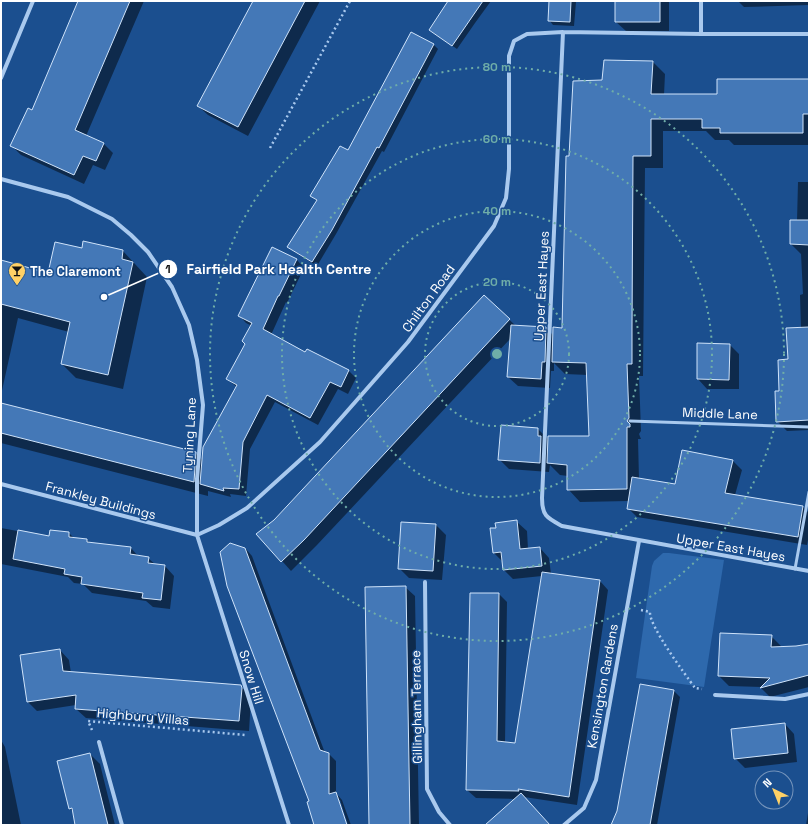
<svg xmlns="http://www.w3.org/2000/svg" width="810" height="826" font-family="'Space Grotesk',sans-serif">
	<rect width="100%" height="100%" fill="#1b4f8f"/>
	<!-- green -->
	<path fill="#2e69ad" d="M663,553H669L724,560L704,687L636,678L652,566L654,561Z"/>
	<!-- shadow -->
	<path fill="#0007" d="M79,1H144L86,136L104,144L113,153L105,170L93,165L84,184L21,155L12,146L32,111Z
		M254,1H320L248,136L208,115L198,106Z
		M449,1H491L475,23L457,49L435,34L430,30Z
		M550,1H575L576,2L574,26L553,25L549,20Z
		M616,1H669V31H626L616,22Z
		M738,1H809V5L744,7Z
		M411,33L434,45L438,49L384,152L382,151L336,234L317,266L293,251L289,247L317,201L311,196L348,151Z
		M653,62L665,74L664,95H718L809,79V145H734L729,140H715L706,131H663V168H645L643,376H639L641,431L639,434L641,439H638L639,479L676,485L733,461L742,470L735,495L803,507L809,513V542L808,540L807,545L637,517L628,508L629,501L580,502L568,489V476L560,475L550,465L549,472L509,469L500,460L538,429L549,440L590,437L588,375L565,374L554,363V371H551L550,388L518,386L508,377L511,338L317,545L291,571L258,534L274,520L484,296L516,326L546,328L554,336L563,329L570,157L603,81Z
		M798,182H809V430L787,431L777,421L780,392L789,360L801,328L800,295L803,294L801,254L791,244V221H797Z
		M84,242L123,251L147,277L123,389L76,378L62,364L69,332L18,318L1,395V261L49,275L82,249Z
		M273,249L297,260L304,268L287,303L286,302L271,335L305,354L349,371L356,378L348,394L338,389L318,425L275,402L250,449L246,496L230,494L231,497L208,491V496L1,443V403L195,453L203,461L237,387L227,379L246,344L252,326L246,323L239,315Z
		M698,344L730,345L739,354V389H707L698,379Z
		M517,522L527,531L528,549L540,548L549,558L551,574L600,581L608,590L577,805L524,797L550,825H487L516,799L476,798L467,790L499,594L507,602L505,743L516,744L542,576L513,579L504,570L503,562L494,553L497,528Z
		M402,523L436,525L446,535L442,580L409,578L399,568Z
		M1,528L50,537L69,533L75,539L87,540L90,543L131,548L138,556L148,558L156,565L165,566L174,576L170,609L153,607L146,601L92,593L83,584L74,583L68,577L1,564Z
		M245,548L252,556L325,753L329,754L336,761V793L342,800L351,825H348L340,800H338L346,825H316Z
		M405,587L415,596L419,825H370Z
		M771,636L781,646V648L809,645V687L770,697L761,688L762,687L729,686L719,676Z
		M60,650L69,660L71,673L240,686L250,695L251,699L249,731L86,718L76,709V705L37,711L28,702Z
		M674,691L680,697L657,825H612Z
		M785,724L794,734L797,762L745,768L735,758Z
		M1,740L5,747L21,825H1Z
		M90,754L100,764L115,825H76L73,812L70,808Z
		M808,813L809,825H806Z"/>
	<!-- building -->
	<path fill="#4478b7" stroke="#cfe3fa" d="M78,1H130L75,130L104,143L96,161L83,156L74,175L10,146L28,108L32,110Z
		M253,1H305L238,127L197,106Z
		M448,1H483L452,46L429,30Z
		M549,1H571L570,22L548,21Z
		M615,1H660V22H615Z
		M411,32L434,44L379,148L377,147L332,230L312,262L287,247L317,200L310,196L340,146L348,150Z
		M604,60L653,61L651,94H717V79H809V114H803V133H720V128H702V119H651V156H633L632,328V364H627L629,418L627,421L630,424V427H627V489L567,490V465L547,463L548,436H589L586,363L552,362L553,327L562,328L566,156H569L573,81L602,80Z
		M790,220H809V245L790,244Z
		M83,241L123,250L122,259L133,262L108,375L61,364L70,322L1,304V260L48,273L55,242L82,248Z
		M272,247L297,259L279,296H278L263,329L305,352L307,349L349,370L341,387L330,382L310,418L267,395L243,442L239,489L223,488L224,491L200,484L203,447L237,385L226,379L245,344L242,341L252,323L238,316Z
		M484,295L510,319L304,540L281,562L256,534L274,520Z
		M511,325L546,327L545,362H542L541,379L507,377Z
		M809,327V420L776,422L775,391H779L778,360L788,359L786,328Z
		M697,343L730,344L729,380L697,379Z
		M1,403L196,452L194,482L1,433Z
		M501,425L538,428V436H541L540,463L498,460Z
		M682,450L733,460L725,493L803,506L798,537L627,509L632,477L675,484Z
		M517,520L520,549L540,547L542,566L503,570L501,552L493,553L490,528H496L495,523Z
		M401,522L436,524L433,571L398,569Z
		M18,530L49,536L50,530L69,532V537L87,539V542L131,547L130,554L149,557L148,563L165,565L161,600L142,598L143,593L81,584L82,577L64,574L65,569L13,559Z
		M230,543L245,548L320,750L329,753V794L336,792L347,825H314L307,802L309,801L227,586L220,552Z
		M542,572L600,580L569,797L518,789L519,791L466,790L470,593H499L497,741L515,743Z
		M406,586L410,825H369L365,587Z
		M720,633L772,635L771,647L796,646L809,644V675L760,688L770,678L718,676Z
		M60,649L63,671L241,685L242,688L239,721L75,709L76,695L27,702L20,655Z
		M640,684L674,690L650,825H611L617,811Z
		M785,723L788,753L734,759L731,729Z
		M90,753L108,825H75L72,808L69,809L57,761Z
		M521,793L550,825H485Z"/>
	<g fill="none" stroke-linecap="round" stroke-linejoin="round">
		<!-- path -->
		<path stroke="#a9c9ee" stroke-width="2.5" stroke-dasharray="2 3" stroke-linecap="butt" d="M270,148L350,1
			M641,610L650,612C649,626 685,674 695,688L702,689
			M92,730L88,721L245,735"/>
		<!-- service -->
		<path stroke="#a9c9ee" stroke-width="3" d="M630,421L809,427
			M795,569L809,492"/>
		<!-- minor -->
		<path stroke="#a9c9ee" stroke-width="4" d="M701,34V1
			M809,34H701L563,32L542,498C542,516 547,518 562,526L809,571
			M1,78L33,1
			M1,179L68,197L112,219L131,235L148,252L172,287L189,325L197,360L203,405L197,479V535L289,825
			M1,484L197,535
			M197,535L219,525L247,508L320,442L408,342L494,226L506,198L509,169V56L514,41L527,34L563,32
			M425,582L427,789L439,812L450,825
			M715,695L785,699L809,694
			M99,742L122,825
			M564,825L584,808L596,780L639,541"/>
	</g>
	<!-- distance rings -->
	<g fill="none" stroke="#6fada8" stroke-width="2" stroke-dasharray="2 4">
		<circle cx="497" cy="354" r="72"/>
		<circle cx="497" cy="354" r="143"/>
		<circle cx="497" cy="354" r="215"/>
		<circle cx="497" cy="354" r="287"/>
	</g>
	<!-- icons -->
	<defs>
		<symbol id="bar-pin" viewBox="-11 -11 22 30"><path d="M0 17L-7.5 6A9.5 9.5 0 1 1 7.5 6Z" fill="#ffd166" stroke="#1b4f8f"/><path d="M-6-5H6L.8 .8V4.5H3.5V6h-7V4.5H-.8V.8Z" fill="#111"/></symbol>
	</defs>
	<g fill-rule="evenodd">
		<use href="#bar-pin" x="7" y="261" width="20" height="27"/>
	</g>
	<g text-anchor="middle" stroke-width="3" stroke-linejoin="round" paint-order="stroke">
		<!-- poi labels -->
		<g font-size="13" font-weight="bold" fill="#fff" stroke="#1b4f8f" text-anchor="start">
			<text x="30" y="276">The Claremont</text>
		</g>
		<!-- street labels -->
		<g font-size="13" fill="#fff" stroke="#1b4f8f">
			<text transform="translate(541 286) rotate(-87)" y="5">Upper East Hayes</text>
			<text transform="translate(428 298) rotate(-54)" y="5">Chilton Road</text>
			<text transform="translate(720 413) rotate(2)" y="5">Middle Lane</text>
			<text transform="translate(189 435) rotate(-87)" y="5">Tyning Lane</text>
			<text transform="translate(101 500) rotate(15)" y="5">Frankley Buildings</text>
			<text transform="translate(731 547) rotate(10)" y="5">Upper East Hayes</text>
			<text transform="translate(252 677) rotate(73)" y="5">Snow Hill</text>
			<text transform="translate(602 686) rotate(-80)" y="5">Kensington Gardens</text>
			<text transform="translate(416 707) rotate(-91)" y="5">Gillingham Terrace</text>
			<text transform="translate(143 716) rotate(5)" y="5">Highbury Villas</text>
		</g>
	</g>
	<circle cx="497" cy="354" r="6" fill="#6fada8" stroke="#1b4f8f" stroke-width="2"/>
	<g font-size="12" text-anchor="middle" font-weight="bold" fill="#6fada8" stroke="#1b4f8f" stroke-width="3" stroke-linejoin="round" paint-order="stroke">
		<text x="497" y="71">80 m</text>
		<text x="497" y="143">60 m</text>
		<text x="497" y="215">40 m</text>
		<text x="497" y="286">20 m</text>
	</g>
	<!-- callouts -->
	<path fill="none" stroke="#fff" stroke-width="1.5" d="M104 297L168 269"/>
	<g fill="#fff" stroke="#1b4f8f" stroke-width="1.5">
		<circle cx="104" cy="297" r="4"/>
		<circle cx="168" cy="269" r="10"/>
	</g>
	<g font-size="12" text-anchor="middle" font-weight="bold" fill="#111">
		<text x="168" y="273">1</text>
	</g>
	<g font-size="14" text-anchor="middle" font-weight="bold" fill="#fff" stroke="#1b4f8f" stroke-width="3" stroke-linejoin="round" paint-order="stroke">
		<text x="279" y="274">Fairfield Park Health Centre</text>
	</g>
	<!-- border -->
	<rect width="810" height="826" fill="none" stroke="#ffffff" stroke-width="4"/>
	<!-- north arrow -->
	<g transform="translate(774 790) rotate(317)"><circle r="19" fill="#1b4f8f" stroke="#7695bc"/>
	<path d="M0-3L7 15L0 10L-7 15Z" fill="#ffd166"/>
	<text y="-6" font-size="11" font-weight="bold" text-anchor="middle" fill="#ffffff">N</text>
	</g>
</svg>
